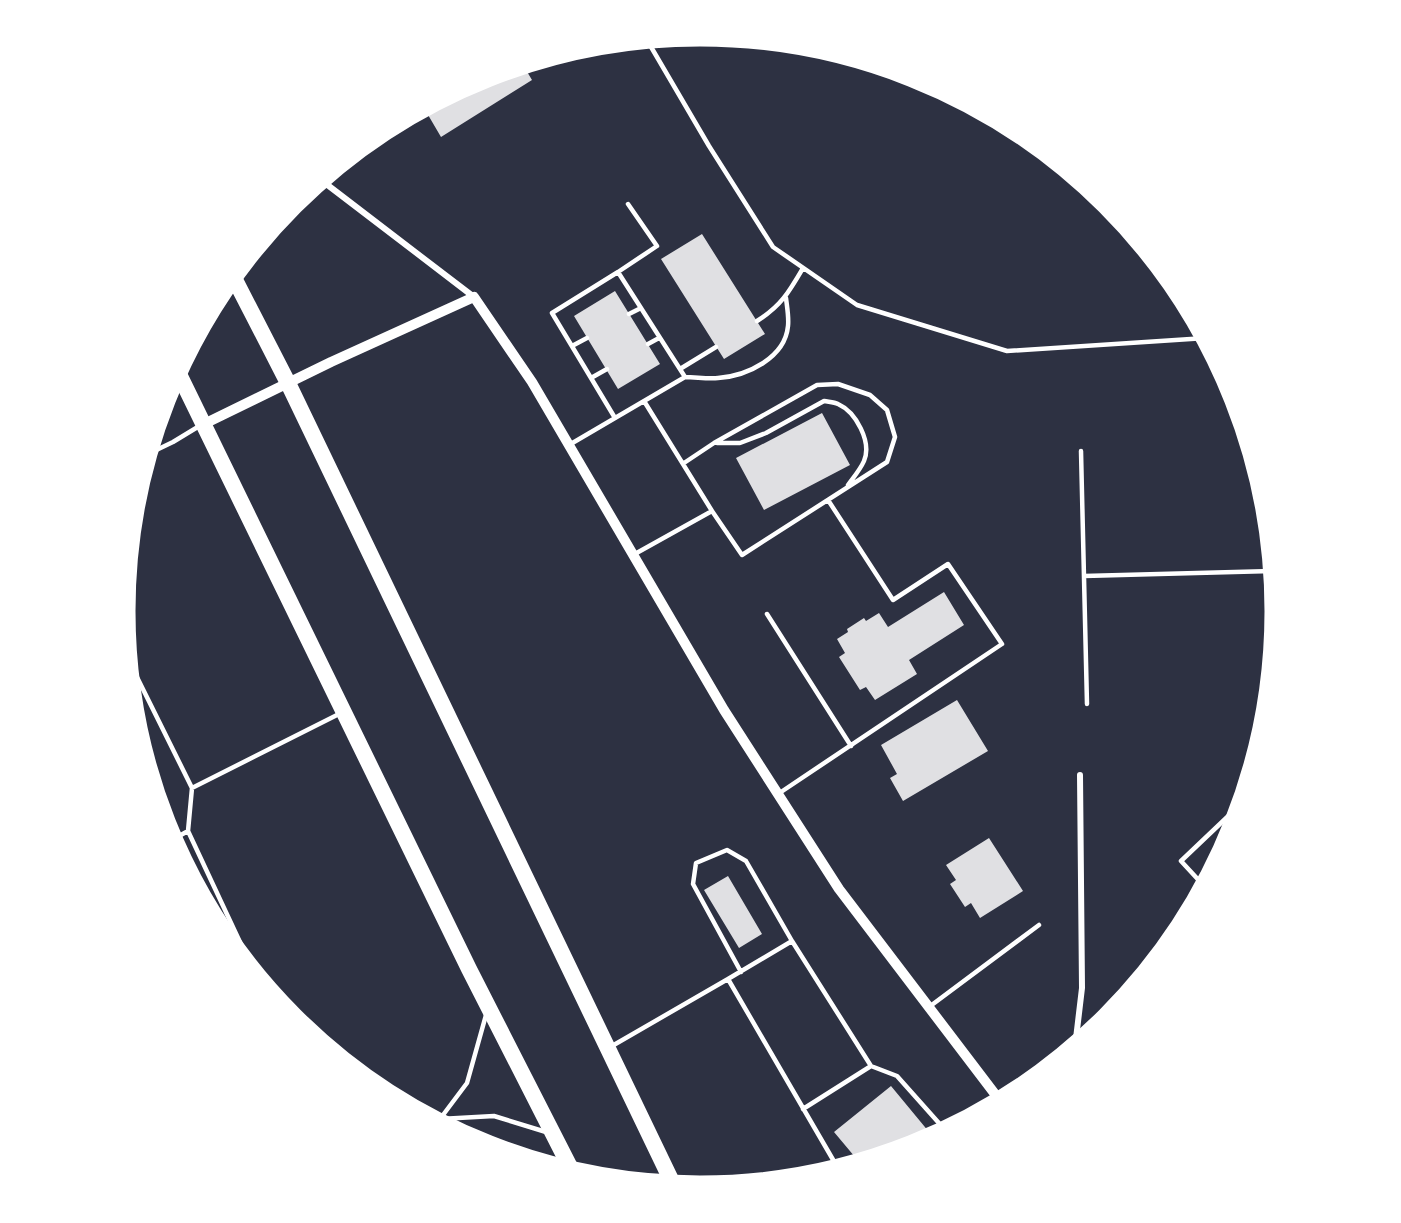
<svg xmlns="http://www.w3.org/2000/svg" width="1401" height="1223" font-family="'Roboto Condensed',sans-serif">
	<rect width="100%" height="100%" fill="#2d3142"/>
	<!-- building -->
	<path fill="#e0e0e3" d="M523,65L532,80L441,137L424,108L480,78Z
		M702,234L765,334L724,359L661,259Z
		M615,291L660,364L618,389L574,316Z
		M822,413L850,465L764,510L736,458Z
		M944,592L964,625L909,660L917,674L875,700L866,687L860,690L839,657L845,653L837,639L848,632L847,629L864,618L866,621L879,613L888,627Z
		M957,700L988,751L903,801L890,778L897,774L881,745Z
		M989,838L1023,891L980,918L971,903L965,907L950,884L956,880L946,865Z
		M728,876L762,934L739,948L704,890Z
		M891,1086L934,1138L921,1145L860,1163L834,1132Z"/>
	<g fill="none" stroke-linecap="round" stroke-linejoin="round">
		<!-- service -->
		<path stroke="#fff" stroke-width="4.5" d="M647,40L709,146L773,247L857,305L1007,351L1206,338
			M618,272L657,246L628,204
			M629,314L641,308
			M757,321C781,306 789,292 803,268
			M648,344L659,338
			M572,346L587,338
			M680,369L716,347
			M685,377C696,377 707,379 718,378C747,376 785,358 788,326C789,317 787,307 786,298
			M591,378L607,369
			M644,401L712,511
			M717,443H740L766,433L824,401C829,402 834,402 838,404C856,412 872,442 864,461C860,470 853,478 848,485
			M569,445L685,377L618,272L552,313L615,418
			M1081,451L1087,704
			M148,454L173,442L201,425
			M633,555L712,511L742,555L887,462L895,437L887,410L870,395L838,384L817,385L714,443L684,463
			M1084,576L1274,571
			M767,614L851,746
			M128,659L192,788L188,831L254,972
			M192,788L339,714
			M778,794L1002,644L948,564L893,600L828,500
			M172,840L188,831
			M1205,887L1181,861L1242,803
			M741,972L693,884L696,863L727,850L746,861L792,941
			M728,979L792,941L871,1066
			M929,1007L1039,925
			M612,1046L728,979L839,1170
			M803,1109L871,1066L897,1076L946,1131
			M440,1119L467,1083L486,1015
			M436,1121L440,1119L494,1116L546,1132"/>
		<!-- minor -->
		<path stroke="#fff" stroke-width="6" d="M321,180L474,297
			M1075,1047L1082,988L1080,775"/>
		<!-- tertiary -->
		<path stroke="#fff" stroke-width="10" d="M204,424L331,362L474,297L532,382L724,710L839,889L1001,1102"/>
		<!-- trunk -->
		<path stroke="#fff" stroke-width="16" d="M233,276L288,383L674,1186
			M178,372L469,969L573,1173"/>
	</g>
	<!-- crop -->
	<path d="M0 0H1401V1223H0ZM134 611a566 566 0 1 1 1132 0a566 566 0 1 1-1132 0Z" fill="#fff" fill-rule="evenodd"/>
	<path fill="none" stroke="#fff" stroke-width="3" d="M134 611a566 566 0 1 1 1132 0a566 566 0 1 1-1132 0Z"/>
</svg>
